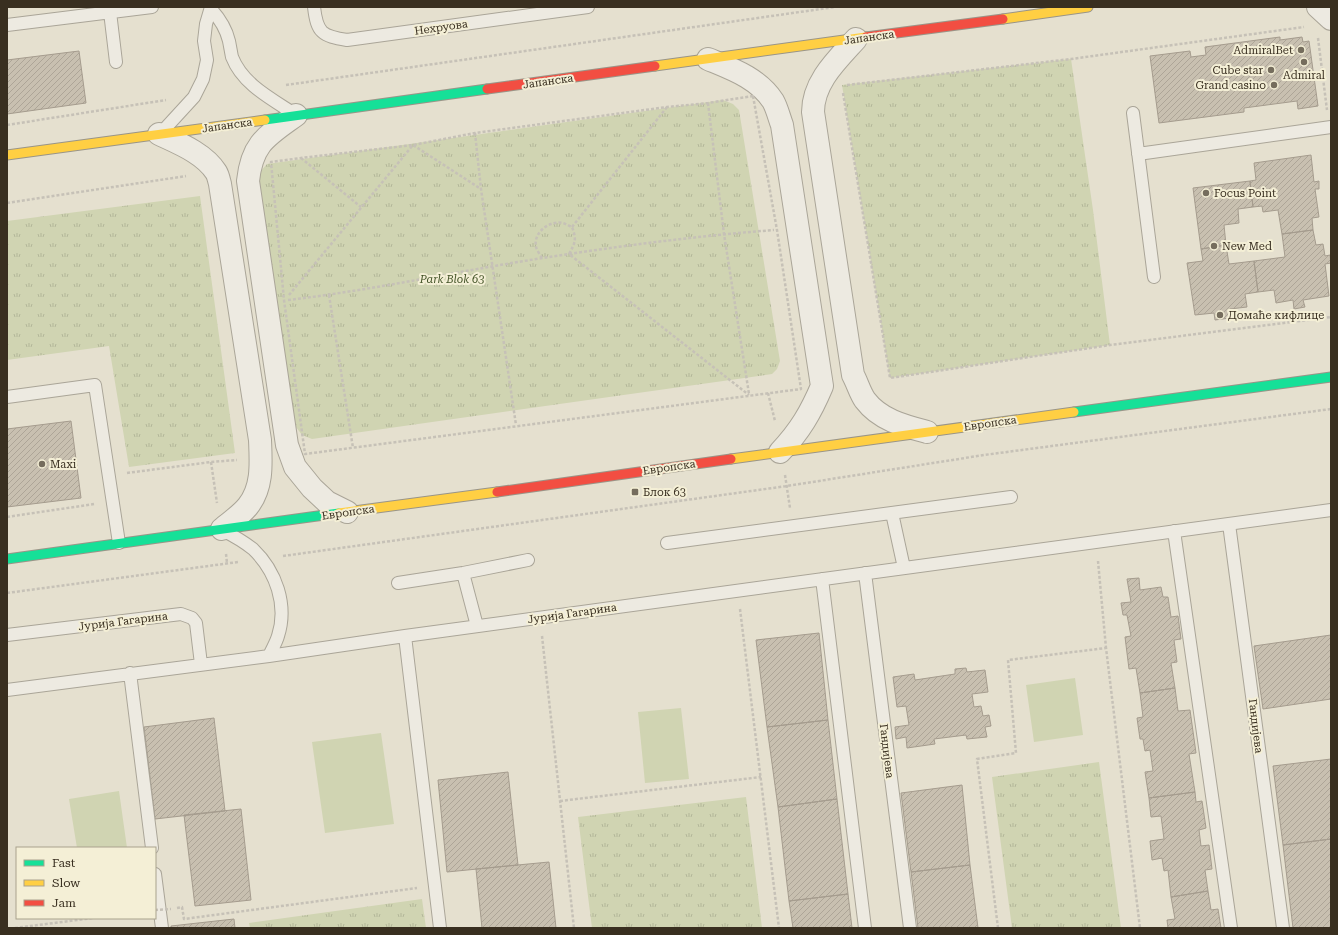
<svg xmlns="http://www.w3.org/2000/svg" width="1338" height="935" font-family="'Roboto Serif',serif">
	<defs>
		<pattern id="grass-tufts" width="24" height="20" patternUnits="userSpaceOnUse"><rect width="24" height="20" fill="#d0d4b2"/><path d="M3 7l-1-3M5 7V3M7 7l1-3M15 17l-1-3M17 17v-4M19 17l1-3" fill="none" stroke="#b3b699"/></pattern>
		<pattern id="building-hatch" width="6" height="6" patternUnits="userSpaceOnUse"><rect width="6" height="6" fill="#c8c0b0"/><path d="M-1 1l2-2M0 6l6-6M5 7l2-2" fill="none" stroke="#ada597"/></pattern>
	</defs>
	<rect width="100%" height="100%" fill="#e5e0cf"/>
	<!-- grass -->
	<path fill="url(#grass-tufts)" d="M1071,59L1093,210L1110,345L890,378L842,85Z
		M723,100L733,104L739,110L780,361L777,369L772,374L312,439L302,435L296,427L256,188L259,173L267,164Z
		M200,196L235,453L129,467L109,346L7,360V221Z
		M1099,762L1121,928H1012L992,777Z
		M746,797L762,928H592L578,817Z
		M422,899L426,928H250L249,923Z"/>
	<!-- pitch -->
	<path fill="#d0d4b2" d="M1075,678L1083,735L1034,742L1026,685Z
		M681,708L689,779L645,783L638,712Z
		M381,733L394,824L325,833L312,742Z
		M119,791L127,848H77L69,799Z"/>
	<!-- building -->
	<path fill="url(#building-hatch)" stroke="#a59c8e" d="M1280,37V40L1302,37L1303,42L1309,41L1318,106L1298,109L1297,101L1244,108V112L1159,123L1150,56L1190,51L1191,57L1206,55L1205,47Z
		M79,51L86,103L7,114V60Z
		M1311,155L1314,182L1319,181V189H1315L1319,217L1312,218L1313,230L1282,234L1278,210L1263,212L1262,206L1253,207L1250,181L1256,180L1254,163Z
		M1250,181L1253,207L1238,209L1239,223L1224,225L1226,245L1201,249L1193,188Z
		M1313,230L1316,245L1323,244L1325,256L1330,255L1331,263L1325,264L1329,296L1303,300L1305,307L1294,309L1293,300L1276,303L1274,290L1258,292L1254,261L1285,257L1282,234Z
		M1226,245L1229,264L1254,261L1258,292L1245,294L1247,307L1230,309V318L1215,320L1214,313L1195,315L1187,263L1203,261L1201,249Z
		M71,421L81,498L7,507V429Z
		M1139,578L1140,590L1161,587L1163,597H1168L1171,617L1178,616L1181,639L1174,640L1177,662L1171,663L1175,688L1140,693L1136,668L1129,669L1125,637L1131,636L1127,615H1123L1121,603L1131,602L1127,579Z
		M819,633L828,720L767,727L756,640Z
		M1331,635V699L1263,709L1254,646Z
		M966,668L967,672L985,670L988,692L972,694L974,707L981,706L983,716L989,715L991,726L985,727L987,737L967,739L966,735L934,739L935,744L907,748L906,737L896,739L895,727L909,725L906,706L897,707L893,677L914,674L915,680L955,674V669Z
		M1175,688L1178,711L1190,710L1196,753L1189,754L1195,792L1149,798L1145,772L1153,771L1150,750L1145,751L1143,739H1140L1137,718L1143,717L1140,693Z
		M214,718L225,811L155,819L144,727Z
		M828,720L837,799L778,807L767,727Z
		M1331,759V839L1283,845L1273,766Z
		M508,772L518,865L447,872L438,780Z
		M962,785L970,865L911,872L901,793Z
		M1195,792L1196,802L1202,801L1206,828L1199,830L1201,846L1209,845L1212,869L1205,870L1208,891L1171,897L1168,870L1164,871L1162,858L1152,860L1150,841L1164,839L1161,816L1151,817L1149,798Z
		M837,799L848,894L789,901L778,807Z
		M241,809L251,900L195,906L184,815Z
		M1331,839V928H1293L1283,845Z
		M549,862L556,928H482L476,869Z
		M970,865L978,928H918L911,872Z
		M1208,891L1211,910L1218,909L1221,928H1168L1167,920L1175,919L1171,897Z
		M848,894L852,928H793L789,901Z
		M234,919L235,928H171V926Z"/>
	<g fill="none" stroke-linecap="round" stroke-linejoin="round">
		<defs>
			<path id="lane" d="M314,7C317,33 322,36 347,40L588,7
				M211,9C220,19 226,28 229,41C230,46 231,52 232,57C243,85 272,99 296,115
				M110,12L116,62
				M7,25L152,7
				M1133,113L1154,277
				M161,133L194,97L203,79L207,60L204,41L206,24L211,7
				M1138,154L1331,127
				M7,397L95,385L119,543
				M892,513L904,568
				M1229,524L1283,928
				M224,531C234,536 244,542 253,549C276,571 288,605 278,636C276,643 272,649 269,656
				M1174,531L1231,928
				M667,543L1011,497
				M463,573L477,626
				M865,573L910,928
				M822,579L865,928
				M398,583L463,573L528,560
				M7,635L181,614L192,618L196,623L201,664
				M405,636L440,928
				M130,673L152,848
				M7,690L269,656L405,636L1331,510
				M155,874L162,928"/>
			<path id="street" d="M1318,7L1331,19
				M856,39C837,60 813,82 813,112L853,375C857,382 860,393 865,400C880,420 904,426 927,432
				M708,59C732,69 758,78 773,101C777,108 779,117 782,125L822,386C811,412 800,431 780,452
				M296,115C267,136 252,143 248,181L287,445L295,467L312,488L327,502L347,512
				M159,134C178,143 204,153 216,172C218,175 219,180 220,184L260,440C261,463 263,487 248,506C241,515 230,522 222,529"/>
			<path id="fast" d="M265,120L487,89
				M1074,412L1331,377
				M7,559L339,513"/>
			<path id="slow" d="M1003,19L1088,7
				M655,66L866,37
				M7,155L265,120
				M731,459L1074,412
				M339,513L497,492"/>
			<path id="jam" d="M866,37L1003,19
				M487,89L655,66
				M497,492L731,459"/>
		</defs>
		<!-- lane casing -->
		<use href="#lane" stroke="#aaa598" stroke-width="14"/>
		<!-- street casing -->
		<use href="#street" stroke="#aaa598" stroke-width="24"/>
		<!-- fast casing -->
		<use href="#fast" stroke="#9a9588" stroke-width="11"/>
		<!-- slow casing -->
		<use href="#slow" stroke="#9a9588" stroke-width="11"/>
		<!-- jam casing -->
		<use href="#jam" stroke="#9a9588" stroke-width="11"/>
		<!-- path -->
		<path stroke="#c6c1b7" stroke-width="2.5" stroke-dasharray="3 2" stroke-linecap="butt" d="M1318,38L1327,110
			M286,85L835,7
			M847,85L1071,59L1304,27
			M843,93L890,378L1110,345L1331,317
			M753,96L777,230L801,389L305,454L284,300L271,162L301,158L413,145L475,133L667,107L708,103Z
			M708,103L724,234L749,394
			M7,125L166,100
			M475,133L481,189L516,425
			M301,158L361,207
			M7,203L186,176
			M572,227L667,107
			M542,258C540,255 537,250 536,247C533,232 550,220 563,223C566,224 569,226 572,227C577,240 575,243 569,254L749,395
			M289,295L413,145L481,189
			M329,295L353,448
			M288,300C374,290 458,271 543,258C619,246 697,236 774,230
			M768,393L775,421
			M211,462L217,503
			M127,473L211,462L237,460
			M785,475L790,508
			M7,517L94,504
			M226,554L227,563
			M283,556L787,486L984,455L1331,409
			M1098,561L1106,648
			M7,593L238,562
			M740,609L779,928
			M542,636L574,928
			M560,801L761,777
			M177,908L182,907L184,919L417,888
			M15,928L93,918
			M998,928L977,759L1016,753L1008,660L1106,648L1140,928"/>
		<!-- lane -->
		<use href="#lane" stroke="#edeae1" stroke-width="12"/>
		<!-- street -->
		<use href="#street" stroke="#edeae1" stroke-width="22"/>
		<!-- fast -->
		<use href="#fast" stroke="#16e098" stroke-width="9"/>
		<!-- slow -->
		<use href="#slow" stroke="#ffcf43" stroke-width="9"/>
		<!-- jam -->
		<use href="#jam" stroke="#f24e42" stroke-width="9"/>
		<!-- path-bridge -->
		<path stroke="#c6c1b7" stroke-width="2.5" stroke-dasharray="3 2" stroke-linecap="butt" d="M155,910L171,909"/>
	</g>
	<!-- markers -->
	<g fill="#756d5d" stroke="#f4efd6" stroke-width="1.5">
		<circle cx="1301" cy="50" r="4"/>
		<circle cx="1304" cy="62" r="4"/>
		<circle cx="1271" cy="70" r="4"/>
		<circle cx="1274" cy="85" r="4"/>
		<circle cx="1206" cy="193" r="4"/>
		<circle cx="1214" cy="246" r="4"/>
		<circle cx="1220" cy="315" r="4"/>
		<circle cx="42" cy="464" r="4"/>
		<rect x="631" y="488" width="8" height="8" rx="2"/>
	</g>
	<g text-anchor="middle" stroke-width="4" stroke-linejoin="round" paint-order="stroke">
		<!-- street labels -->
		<g font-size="11" fill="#392f20" stroke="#f4efd6">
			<text transform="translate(441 27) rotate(-8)" y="4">Нехруова</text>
			<text transform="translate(869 37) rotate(-8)" y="4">Јапанска</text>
			<text transform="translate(548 81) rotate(-8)" y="4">Јапанска</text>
			<text transform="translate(227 125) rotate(-8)" y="4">Јапанска</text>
			<text transform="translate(990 423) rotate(-8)" y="4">Европска</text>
			<text transform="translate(669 467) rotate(-8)" y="4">Европска</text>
			<text transform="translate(348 512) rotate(-8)" y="4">Европска</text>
			<text transform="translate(572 613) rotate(-8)" y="4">Јурија Гагарина</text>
			<text transform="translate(123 621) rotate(-7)" y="4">Јурија Гагарина</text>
			<text transform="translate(1256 726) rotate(83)" y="4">Гандијева</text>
			<text transform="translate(887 751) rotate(83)" y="4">Гандијева</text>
		</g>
		<!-- poi labels -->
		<g font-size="11" fill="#392f20" stroke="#f4efd6" text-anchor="start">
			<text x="1293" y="54" text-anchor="end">AdmiralBet</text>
			<text x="1263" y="74" text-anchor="end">Cube star</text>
			<text x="1304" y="79" text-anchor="middle">Admiral</text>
			<text x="1266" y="89" text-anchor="end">Grand casino</text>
			<text x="1214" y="197">Focus Point</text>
			<text x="1222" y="250">New Med</text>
			<text x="1228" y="319">Домаће кифлице</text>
			<text x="50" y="468">Maxi</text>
			<text x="643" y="496">Блок 63</text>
		</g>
		<!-- park labels -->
		<g font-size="11" font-style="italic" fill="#445428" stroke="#f4efd6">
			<text x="452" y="283">Park Blok 63</text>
		</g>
	</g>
	<!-- border -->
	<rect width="1338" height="935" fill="none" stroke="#392f20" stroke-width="16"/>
	<!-- legend -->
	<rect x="16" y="847" width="140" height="72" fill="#f4efd6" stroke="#a9a28d"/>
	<rect x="24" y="860" width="20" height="6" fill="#16e098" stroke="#a9a28d"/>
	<text x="52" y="867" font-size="12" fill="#392f20">Fast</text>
	<rect x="24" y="880" width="20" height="6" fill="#ffcf43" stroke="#a9a28d"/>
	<text x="52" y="887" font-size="12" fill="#392f20">Slow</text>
	<rect x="24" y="900" width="20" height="6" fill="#f24e42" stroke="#a9a28d"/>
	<text x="52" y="907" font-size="12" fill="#392f20">Jam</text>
</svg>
